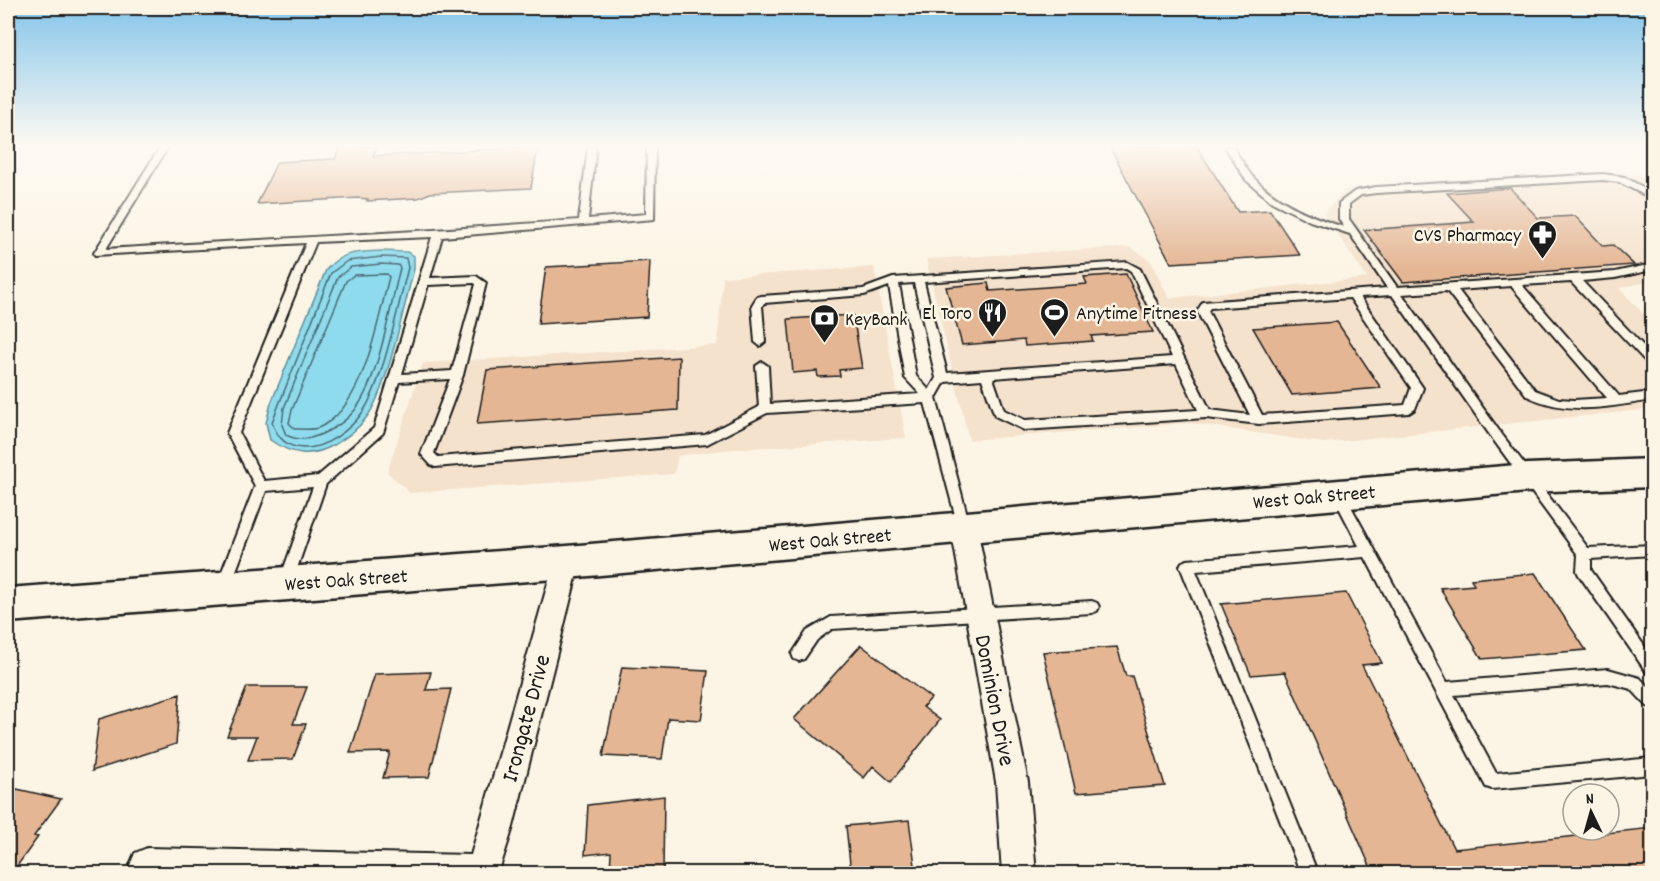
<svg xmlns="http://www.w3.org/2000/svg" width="1660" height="881" font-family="Dekko,sans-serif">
	<rect width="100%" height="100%" fill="#fcf5e5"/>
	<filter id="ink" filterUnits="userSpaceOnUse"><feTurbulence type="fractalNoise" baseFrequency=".0167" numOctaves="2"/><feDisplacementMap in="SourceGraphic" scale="12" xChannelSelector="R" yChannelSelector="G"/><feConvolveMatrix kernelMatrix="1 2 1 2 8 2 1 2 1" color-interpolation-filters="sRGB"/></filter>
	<g filter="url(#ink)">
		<!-- built -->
		<path fill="#f5e2cd" d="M1617,172L1652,177V281L1619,288L1652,323V409L1323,443L1189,423L969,440L926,259L1130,247L1150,260L1169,298L1367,278L1323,213L1347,189Z
			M874,267L906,438L723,450L678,456L674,474L410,493L387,472L423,363L717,345L723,277Z"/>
		<!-- water -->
		<path fill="#8edbed" stroke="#608f99" stroke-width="1.5" d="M381,251L407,252L414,256V269C404,305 387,392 366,418C358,429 346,438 334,445C311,458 292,455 270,440L266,423L271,403L326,270C341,251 359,252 381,251Z"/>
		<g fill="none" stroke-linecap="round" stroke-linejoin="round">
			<!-- shore -->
			<path stroke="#4a6870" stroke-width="1.5" d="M381,257L406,258L408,268C398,305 383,384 362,413C350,430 326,448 305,448C287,448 277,438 272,422L331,273L347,261Z
				M381,264L398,265L400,268C390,307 379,379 355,410C347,420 337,427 326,432C312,439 300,442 286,435L282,425L284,408L338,277L351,267Z
				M387,274L389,277C378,319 364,410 318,428C312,430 302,429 295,429L289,423L292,410L346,281L354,275Z"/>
		</g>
		<!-- building -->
		<path fill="#e4b694" stroke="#1c1c1c" stroke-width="1.5" d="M340,147H377L373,156L538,147L531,188L430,193L418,198L367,201L368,199L358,198L257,204L277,162L335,159Z
			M1110,147H1197L1238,212L1270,210L1300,255L1171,263Z
			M1510,188L1538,218L1575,216L1603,246L1613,245L1634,265L1403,282L1364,230L1474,222L1447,193Z
			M650,261L647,317L538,324L546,267Z
			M1126,274L1153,332L1091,336L1093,341L1025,346L1024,340L962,345L946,287L988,283L990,291L1087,284L1084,277Z
			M853,315L862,368L839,370L840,376L818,377L817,371L793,373L788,319Z
			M1337,322L1381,388L1292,395L1253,328Z
			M679,357L678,410L477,424L487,370Z
			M1535,573L1586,650L1482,659L1440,588L1474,585L1471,579Z
			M1346,593L1382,663L1362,665L1454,849L1653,828V873H1373L1285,672L1251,675L1221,604Z
			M861,645L931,698L923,707L940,720L891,782L873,766L864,778L794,719Z
			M1117,647L1126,676H1132L1165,786L1076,793L1043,652Z
			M622,667L708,671L701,720L668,718L662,759L603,756Z
			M431,672L426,690L451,689L429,777L383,778L390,752L350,753L375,674Z
			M247,687H307L293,724H306L293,759L248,760L257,736H227Z
			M180,694L176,744L92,771L99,719Z
			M17,789L61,799L34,836L38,837L12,873H8V801Z
			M664,796L663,873H610L611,852L585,855L588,805Z
			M909,820L916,873H851L846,826Z"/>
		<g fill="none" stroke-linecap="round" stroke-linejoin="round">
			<defs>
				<path id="service" d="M160,147H168L106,249C264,239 421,232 579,220L588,147H596L588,219L646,214L647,147H655L654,219L442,237L430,278L476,276L486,283L463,375L434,453L438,457L705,435L759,407L756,366L762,362L768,366L770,404L920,394L905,378L889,286L864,295L764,303L762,306L765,342L760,346L755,342L752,305L757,297L761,296L863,289L893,278L1127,262L1140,269L1210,410L1250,415L1197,311L1203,302L1387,288L1350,234L1310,221L1272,202L1246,180L1225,147H1233C1239,156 1244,166 1251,175C1275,202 1311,217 1344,227L1339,219V203L1355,191L1376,187L1603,174L1624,177L1652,192V199L1619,182L1603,180L1376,193L1361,195L1349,204V219L1397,287L1615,272L1652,264V270L1615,278L1582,281L1652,355V365L1648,364L1571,282L1522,285L1619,396L1652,392V400C1609,407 1568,416 1527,396L1447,291L1402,294L1500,432L1588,548L1652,545V555L1591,559V570L1652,657V675L1647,673L1579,575L1577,571L1578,555L1492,438L1392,295L1360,297L1423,388L1415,409L1409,413L1259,424L1206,418L1024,430L995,416L982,379L945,382L936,398L970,526L969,530L964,531L959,530L958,526L925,403L767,413L707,444L435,467L431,465L421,454L450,379L399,382L383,433L326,484L291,586L286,588L281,586L279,582L313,487L266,491L231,584L229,588L224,590L219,588L217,584L255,486L227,433L306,243L95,255L94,253ZM432,237L374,428L318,476L264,481L239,433L316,242ZM1126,268L1131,271L1172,357L947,373L924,282ZM474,283L476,284L452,371L402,374L428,285ZM914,283L936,378L929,390L916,376L899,284ZM1511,286L1607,398L1574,400L1559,399L1535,390L1458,290ZM1350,298L1411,388L1405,405L1262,415L1208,311L1210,308ZM1176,364L1198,410L1025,420L1004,410L993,378Z
					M1338,489L1342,490L1447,682L1608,669L1640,678L1652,691V708L1647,706L1631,689L1608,683L1454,695L1496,773L1652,758V774L1492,789L1486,787L1365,557L1196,571L1318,874H1301L1180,566L1182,562L1187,560L1359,546L1332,494L1334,490Z
					M1092,601L1097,603L1099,607L1097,611L1092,613L832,629L817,640L804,659L799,661L794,659L792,654L807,631L831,617Z"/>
				<path id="minor" d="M964,517L973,520L977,528L1028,782L1036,874H1002L996,782L951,528L955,520Z
					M567,551L576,554L580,562L513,827L498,874H134L130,865L135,853L147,848L471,855L554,562L558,554Z"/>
				<path id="secondary" d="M1652,459V487L1528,492L567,578L8,622V588L567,546L1528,464Z"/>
			</defs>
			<!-- service casing -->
			<use href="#service" stroke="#1c1c1c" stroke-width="4"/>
			<!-- minor casing -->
			<use href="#minor" stroke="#1c1c1c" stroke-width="4"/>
			<!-- secondary casing -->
			<use href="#secondary" stroke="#1c1c1c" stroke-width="5"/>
			<!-- service -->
			<use href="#service" fill="#fcf5e5" fill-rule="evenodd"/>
			<!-- minor -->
			<use href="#minor" fill="#fcf5e5" fill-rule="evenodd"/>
			<!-- secondary -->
			<use href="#secondary" fill="#fcf5e5" fill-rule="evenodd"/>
		</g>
	</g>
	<!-- sky -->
	<linearGradient id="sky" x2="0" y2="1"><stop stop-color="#84c4ea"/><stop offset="0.54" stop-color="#fefaf3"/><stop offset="1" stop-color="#fefaf3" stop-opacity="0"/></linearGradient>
	<rect width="1660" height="270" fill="url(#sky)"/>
	<!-- icons -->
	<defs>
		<symbol id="pharmacy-pin" viewBox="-11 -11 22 30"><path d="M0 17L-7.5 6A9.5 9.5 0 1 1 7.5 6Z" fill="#1c1c1c" stroke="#fcf5e5"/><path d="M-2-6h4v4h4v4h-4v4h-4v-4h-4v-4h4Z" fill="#fff"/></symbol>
		<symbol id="restaurant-pin" viewBox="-11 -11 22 30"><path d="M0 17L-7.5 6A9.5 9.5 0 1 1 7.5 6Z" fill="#1c1c1c" stroke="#fcf5e5"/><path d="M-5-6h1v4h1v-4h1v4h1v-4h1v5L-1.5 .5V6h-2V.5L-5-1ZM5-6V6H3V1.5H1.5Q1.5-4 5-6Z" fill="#fff"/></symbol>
		<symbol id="stadium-pin" viewBox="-11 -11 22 30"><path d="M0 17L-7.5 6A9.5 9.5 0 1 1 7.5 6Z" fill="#1c1c1c" stroke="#fcf5e5"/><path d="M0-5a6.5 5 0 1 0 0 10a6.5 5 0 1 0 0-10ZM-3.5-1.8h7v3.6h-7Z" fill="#fff"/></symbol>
		<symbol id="bank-pin" viewBox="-11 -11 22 30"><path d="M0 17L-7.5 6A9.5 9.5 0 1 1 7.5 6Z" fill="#1c1c1c" stroke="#fcf5e5"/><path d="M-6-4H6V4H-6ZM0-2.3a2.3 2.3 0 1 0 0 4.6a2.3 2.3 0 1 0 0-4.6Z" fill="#fff"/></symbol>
	</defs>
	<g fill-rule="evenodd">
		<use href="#pharmacy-pin" x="1526" y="218" width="33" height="45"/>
		<use href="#restaurant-pin" x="976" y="296" width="33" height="45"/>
		<use href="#stadium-pin" x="1038" y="296" width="33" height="45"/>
		<use href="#bank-pin" x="808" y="302" width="33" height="45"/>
	</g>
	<g text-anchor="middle" stroke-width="5" stroke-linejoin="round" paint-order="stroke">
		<!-- poi labels -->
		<g font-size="20" fill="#1c1c1c" stroke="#fcf5e5" text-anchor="end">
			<text x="1521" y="241">CVS Pharmacy</text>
			<text x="972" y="319">El Toro</text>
			<text x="1076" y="319" text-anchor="start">Anytime Fitness</text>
			<text x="845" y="325" text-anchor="start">KeyBank</text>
		</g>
		<!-- street labels -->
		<g font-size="20" fill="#1c1c1c" stroke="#fcf5e5">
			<text transform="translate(1314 496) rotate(-5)" y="7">West Oak Street</text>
			<text transform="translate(830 539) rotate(-5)" y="7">West Oak Street</text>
			<text transform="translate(346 579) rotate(-4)" y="7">West Oak Street</text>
		</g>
		<!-- near-street labels -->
		<g font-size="24" fill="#1c1c1c" stroke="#fcf5e5">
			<text transform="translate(996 700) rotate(79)" y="8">Dominion Drive</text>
			<text transform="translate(525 718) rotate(-75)" y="8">Irongate Drive</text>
		</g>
	</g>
	<!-- margin -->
	<rect width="1660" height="881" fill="none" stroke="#fcf5e5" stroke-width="30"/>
	<rect x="15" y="15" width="1630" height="851" fill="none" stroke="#1c1c1c" stroke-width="2" filter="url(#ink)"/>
	<!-- north arrow -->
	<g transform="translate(1591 812) rotate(355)"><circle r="28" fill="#fcf5e5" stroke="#a29e95" stroke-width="1.5"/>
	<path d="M0-4.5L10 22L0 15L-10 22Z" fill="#1c1c1c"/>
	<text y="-9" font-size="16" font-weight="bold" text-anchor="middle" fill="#1c1c1c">N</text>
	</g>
</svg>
